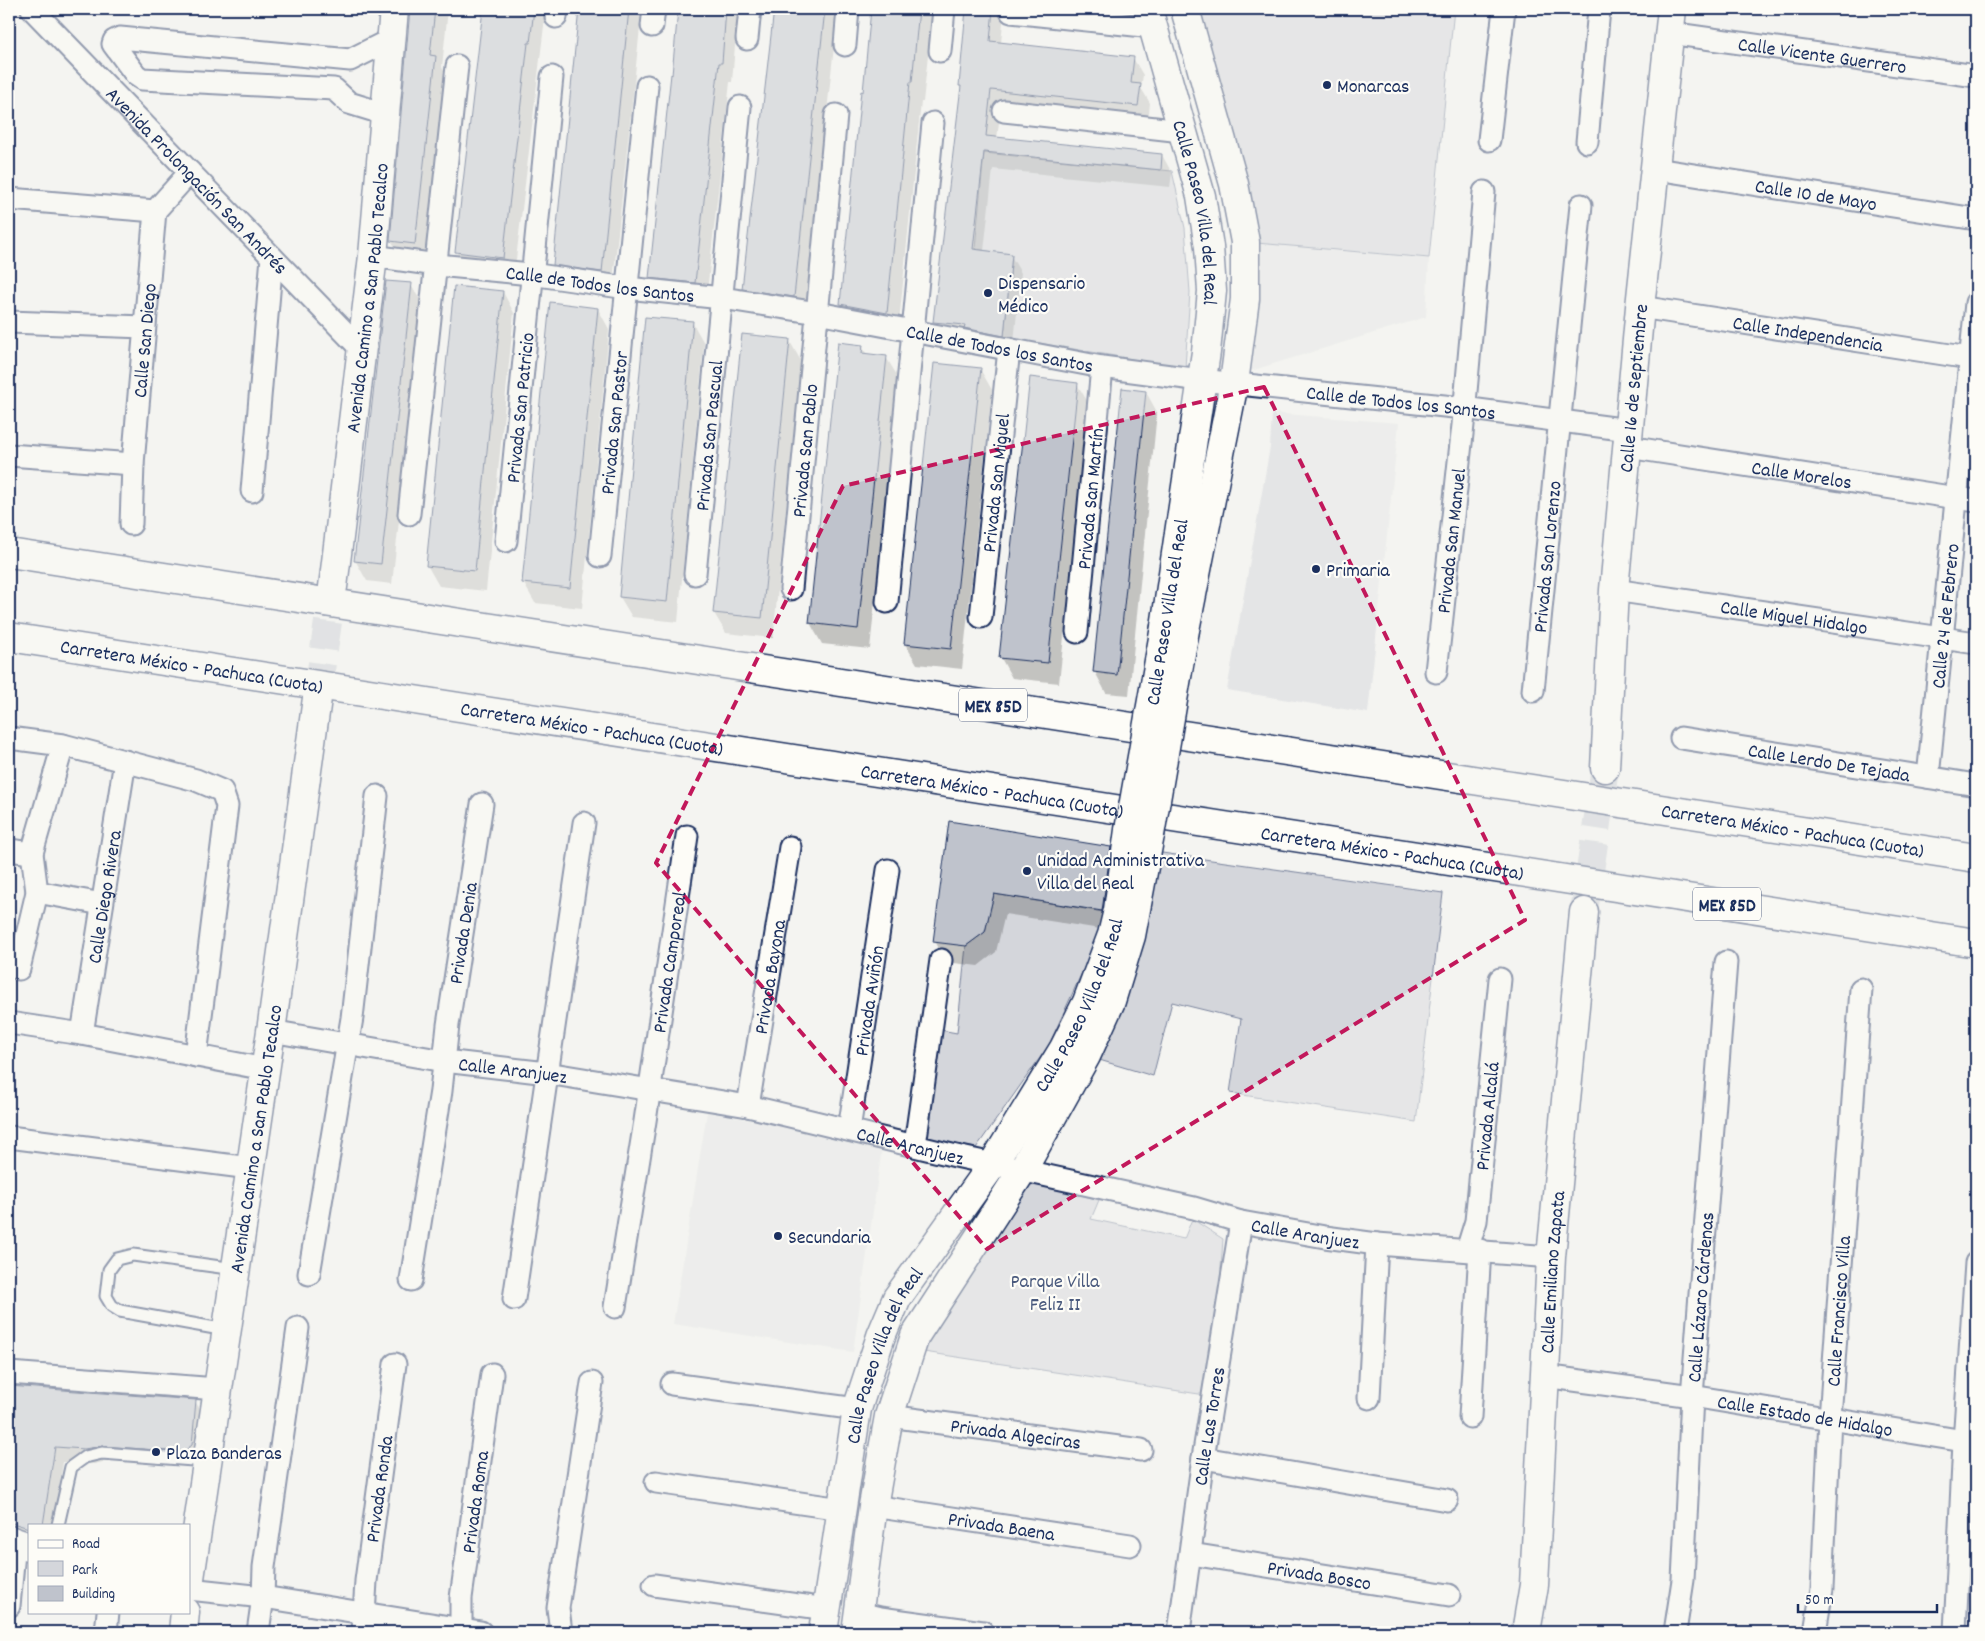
<svg xmlns="http://www.w3.org/2000/svg" width="1985" height="1641" font-family="Dekko,sans-serif">
	<rect width="100%" height="100%" fill="#f4f4f1"/>
	<filter id="ink" filterUnits="userSpaceOnUse"><feTurbulence type="fractalNoise" baseFrequency=".02" numOctaves="2"/><feDisplacementMap in="SourceGraphic" scale="10" xChannelSelector="R" yChannelSelector="G"/><feConvolveMatrix kernelMatrix="1 2 1 2 8 2 1 2 1" color-interpolation-filters="sRGB"/></filter>
	<g filter="url(#ink)">
		<!-- built -->
		<path fill="#e4e5e6" d="M1245,242L1429,258L1426,317L1234,376Z
			M1272,413L1399,423L1368,713L1227,690L1270,447Z
			M707,1112L846,1138L882,1148L853,1352L673,1324Z"/>
		<!-- green -->
		<path fill="#d4d6db" stroke="#78829c" d="M1188,9H1454L1429,258L1245,242Z
			M984,153L1172,171L1185,228L1190,292L1185,368L1004,337L1012,255L975,249Z
			M1148,851L1443,893L1416,1122L1230,1093L1241,1019L1172,1002L1153,1076L1086,1056Z
			M994,894L1104,912L1099,935L1049,1045L976,1148L914,1137L935,1029L957,1033L966,946L985,932Z
			M1028,1181L1099,1200L1091,1219L1184,1239L1192,1219L1223,1239L1212,1396L924,1352L940,1317Z"/>
		<!-- shadow -->
		<path fill="#0003" d="M411,9H448L442,67L447,77L426,264L403,261L391,240Z
			M484,9H546L514,276L467,271L456,251Z
			M581,9H642L612,290L565,284L554,264Z
			M679,9H738L732,82H730L706,301L661,297L650,277L674,76Z
			M775,9H838L805,316L755,309L744,288Z
			M872,9H933L923,102H921L898,333L853,325L841,304Z
			M968,9H1122L1120,22L1004,12L1001,43L1133,58L1143,75L1141,88L1150,103L1148,123L1001,106L997,139L1162,155L1172,173L1170,187L993,169L984,251L1011,256L1021,273L1013,352L945,339L935,322L962,88L960,86Z
			M411,285L423,305L392,584L367,581L355,560Z
			M503,292L514,313L486,591L439,586L427,565Z
			M598,309L609,329L582,608L535,603L523,582Z
			M692,322L704,343L678,622L632,617L620,597Z
			M789,340L801,361L773,638L726,633L714,613Z
			M839,343L862,346L867,355L886,357L898,377L870,649L822,644L810,623Z
			M980,369L992,390L962,669L917,664L905,644Z
			M1077,384L1089,404L1059,683L1012,678L1001,658Z
			M1146,392L1157,412L1129,695L1106,693L1095,672Z
			M950,823L1110,848L1122,868L1113,931L1005,914L996,952L978,966L946,962L935,941Z
			M9,1387L195,1401L204,1416L196,1464L192,1467L112,1460L94,1464L63,1462L53,1525H29V1540L9,1534Z"/>
		<!-- building -->
		<path fill="#bfc3cc" stroke="#1b2f5e" d="M410,9H435L430,55L436,56L415,244L390,241Z
			M483,9H534L530,43H528L503,258L455,252Z
			M579,9H629L602,272L553,265Z
			M678,9H726L722,63H719L695,283L649,278L671,74L672,75Z
			M774,9H825L794,297L742,289Z
			M871,9H919L912,82H910L887,313L840,304L861,91L863,92Z
			M966,9H993L990,41L1134,57L1131,83L1141,84L1138,106L991,90L986,136L1162,154L1161,170L984,152L973,249L1012,254L1004,336L964,328L965,325L933,322L961,86H959Z
			M386,281L412,283L381,564L354,561Z
			M454,286L503,291L475,571L426,566Z
			M550,302L598,308L570,588L522,583Z
			M645,317L693,321L667,602L619,597Z
			M742,334L790,339L762,618L713,613Z
			M838,342L863,345L862,353L887,356L858,629L809,623Z
			M934,363L981,368L951,649L904,644Z
			M1030,377L1078,383L1048,663L999,658Z
			M1122,388L1146,391L1117,675L1093,672Z
			M949,821L1111,847L1102,911L994,894L985,932L966,946L933,942Z
			M9,1386L196,1400L192,1445L183,1452L103,1446L84,1449L55,1447L43,1525H29V1528L9,1522Z"/>
		<g fill="none" stroke-linecap="round" stroke-linejoin="round">
			<!-- tertiary-tunnel -->
			<path stroke="#c9cdd4" stroke-width="28" stroke-dasharray="28 14" stroke-linecap="butt" d="M1584,912L1605,768"/>
			<!-- secondary-tunnel -->
			<path stroke="#c9cdd4" stroke-width="28" stroke-dasharray="28 14" stroke-linecap="butt" d="M318,691L333,587"/>
			<defs>
				<path id="service" d="M226,1330L120,1311L112,1306L106,1296L109,1270L117,1259L133,1255L235,1269
					M58,1525L71,1467L85,1457L102,1453L206,1461"/>
				<g id="minor">
					<path id="s1" d="M32,9L362,350"/>
					<path d="M1011,12L1153,27"/>
					<path d="M556,17L557,9"/>
					<path d="M652,26L654,9"/>
					<path id="s2" d="M1669,33L1976,76"/>
					<path d="M747,39L750,9"/>
					<path d="M845,45L848,9"/>
					<path d="M940,51L944,9"/>
					<path d="M1004,111L1182,131"/>
					<path d="M385,114L349,103L334,89L142,79L136,75L113,44L114,41L120,38L350,60L392,39"/>
					<path d="M1489,140L1504,9"/>
					<path d="M1587,142L1599,9"/>
					<path id="s3" d="M1656,169L1976,219"/>
					<path d="M9,199L155,211"/>
					<path id="s4" d="M373,256L437,265L531,274L627,288L722,298L818,313L1102,367L1201,380L1463,408L1629,430"/>
					<path id="s5" d="M1640,307L1976,359"/>
					<path d="M9,322L144,327"/>
					<path id="s6" d="M1628,447L1976,501"/>
					<path d="M9,455L133,464"/>
					<path d="M252,491L272,257"/>
					<path d="M409,514L457,66"/>
					<path id="s7" d="M131,524L133,464L155,211L190,172"/>
					<path id="s8" d="M506,541L552,77"/>
					<path id="s9" d="M600,556L647,86"/>
					<path id="s10" d="M695,574L740,107"/>
					<path id="s11" d="M791,589L836,115"/>
					<path id="s12" d="M1614,590L1976,643"/>
					<path d="M887,602L933,123"/>
					<path id="s13" d="M981,617L1009,349"/>
					<path id="s14" d="M1077,632L1102,367"/>
					<path id="s15" d="M1436,672L1463,425L1484,192"/>
					<path id="s16" d="M1533,691L1581,205"/>
					<path d="M9,738L63,745L196,780L222,791L227,806L196,1056"/>
					<path id="s17" d="M1681,738L1976,785"/>
					<path id="s18" d="M1928,777L1976,303"/>
					<path d="M9,850L32,853"/>
					<path d="M37,892L102,904"/>
					<path d="M19,969L37,892L32,853L63,745"/>
					<path d="M9,1023L82,1034L265,1069"/>
					<path id="s19" d="M271,1031L444,1061L547,1073L748,1106L956,1156L1194,1208L1241,1222L1325,1237L1377,1244L1551,1257"/>
					<path id="s20" d="M82,1034L125,761"/>
					<path id="s21" d="M748,1106L790,847"/>
					<path id="s22" d="M849,1130L888,870"/>
					<path d="M9,1137L250,1168"/>
					<path d="M915,1145L941,960"/>
					<path id="s23" d="M1467,1250L1476,1221L1500,979"/>
					<path d="M309,1274L352,1018L377,796"/>
					<path id="s24" d="M411,1280L441,1091L448,1025L482,804"/>
					<path d="M514,1299L584,823"/>
					<path id="s25" d="M615,1307L645,1121L687,836"/>
					<path d="M9,1373L217,1389"/>
					<path id="s26" d="M1544,1376L1692,1396L1976,1443"/>
					<path d="M672,1384L857,1409"/>
					<path d="M1369,1398L1377,1244"/>
					<path id="s27" d="M889,1416L1141,1450"/>
					<path d="M1470,1417L1480,1250"/>
					<path d="M1203,1458L1447,1500"/>
					<path d="M656,1482L842,1509"/>
					<path id="s28" d="M873,1506L1130,1545"/>
					<path id="s29" d="M1191,1554L1449,1595"/>
					<path d="M654,1585L827,1609"/>
					<path d="M189,1589L263,1597L481,1632"/>
					<path d="M9,1606L15,1542"/>
					<path d="M859,1613L880,1618L983,1632"/>
					<path d="M106,1632L108,1612"/>
					<path d="M258,1632L263,1597L264,1567L298,1328"/>
					<path id="s30" d="M363,1632L366,1581L395,1364"/>
					<path id="s31" d="M461,1632V1598L492,1374"/>
					<path d="M561,1632L558,1608L592,1383"/>
					<path id="s32" d="M1179,1632L1203,1458L1241,1222"/>
					<path id="s33" d="M1675,1632L1683,1580L1692,1396L1726,962"/>
					<path id="s34" d="M1815,1632L1822,1589L1830,1418L1861,989"/>
					<path d="M1955,1632L1964,1442L1976,1263"/>
				</g>
				<g id="tertiary">
					<path id="s35" d="M1148,9L1201,196L1209,247L1212,291L1206,352L1165,627"/>
					<path d="M1185,9L1234,184L1245,242V299L1234,383L1185,630"/>
					<path id="s36" d="M1605,768L1614,590L1640,307L1672,9"/>
					<path d="M9,1540L29,1547"/>
					<path id="s37" d="M823,1632L857,1409L881,1336L897,1298L993,1164L1064,1048L1087,1002L1112,935L1118,910L1129,830"/>
					<path d="M856,1632L873,1506L889,1416L915,1336L1022,1171L1086,1056L1111,1001L1131,936L1150,835"/>
					<path id="s38" d="M1526,1632L1534,1585L1551,1257L1584,912"/>
				</g>
				<g id="secondary">
					<path id="s39" d="M333,587L373,256L394,9"/>
					<path id="s40" d="M189,1585L271,1031L318,691"/>
					<path d="M183,1632L185,1612"/>
				</g>
				<g id="motorway">
					<path id="s41" d="M9,553L1976,858"/>
					<path id="s42" d="M9,637L1976,943"/>
				</g>
			</defs>
			<!-- service casing -->
			<use href="#service" stroke="#1b2f5e" stroke-width="15"/>
			<!-- minor casing -->
			<use href="#minor" stroke="#1b2f5e" stroke-width="25"/>
			<!-- tertiary casing -->
			<use href="#tertiary" stroke="#1b2f5e" stroke-width="31"/>
			<!-- secondary casing -->
			<use href="#secondary" stroke="#1b2f5e" stroke-width="31"/>
			<!-- motorway casing -->
			<use href="#motorway" stroke="#1b2f5e" stroke-width="31"/>
			<!-- service -->
			<use href="#service" stroke="#fdfcf7" stroke-width="11"/>
			<!-- minor -->
			<use href="#minor" stroke="#fdfcf7" stroke-width="21"/>
			<!-- tertiary -->
			<use href="#tertiary" stroke="#fdfcf7" stroke-width="28"/>
			<!-- secondary -->
			<use href="#secondary" stroke="#fdfcf7" stroke-width="28"/>
			<!-- motorway -->
			<use href="#motorway" stroke="#fdfcf7" stroke-width="28"/>
			<defs>
				<path id="tertiary-bridge" d="M1129,830L1165,627
					M1150,835L1185,630"/>
			</defs>
			<!-- tertiary-bridge casing -->
			<use href="#tertiary-bridge" stroke="#1b2f5e" stroke-width="31" stroke-linecap="butt"/>
			<!-- tertiary-bridge -->
			<use href="#tertiary-bridge" stroke="#fdfcf7" stroke-width="28"/>
		</g>
	</g>
	<!-- marked area -->
	<path d="M0 0H1985V1641H0ZM1264,387L1525,920L987,1249L656,863L843,486Z" fill="#f4f4f1" fill-opacity=".55" fill-rule="evenodd"/>
	<path fill="none" stroke="#c2185b" stroke-width="4" stroke-dasharray="10 6" stroke-linejoin="round" d="M1264,387L1525,920L987,1249L656,863L843,486Z"/>
	<!-- markers -->
	<g fill="#1b2f5e" stroke="#fdfcf7" stroke-width="2">
		<circle cx="1327" cy="85" r="5"/>
		<circle cx="988" cy="293" r="5"/>
		<circle cx="1316" cy="569" r="5"/>
		<circle cx="1027" cy="871" r="5"/>
		<circle cx="778" cy="1236" r="5"/>
		<circle cx="156" cy="1452" r="5"/>
	</g>
	<g text-anchor="middle" stroke-width="4.5" stroke-linejoin="round" paint-order="stroke">
		<!-- shield labels -->
		<g fill="#fdfcf7" stroke="#5f6c8c" stroke-width="1">
			<rect x="959" y="688.5" width="68" height="33" rx="4"/>
			<rect x="1693" y="887.5" width="68" height="33" rx="4"/>
		</g>
		<g font-size="19" font-weight="bold" fill="#1b2f5e">
			<text x="993" y="712">MEX 85D</text>
			<text x="1727" y="911">MEX 85D</text>
		</g>
		<!-- street labels -->
		<g font-size="20" fill="#1b2f5e" stroke="#fdfcf7">
			<text dy="7" stroke="none"><textPath href="#s2" startOffset="155">Calle Vicente Guerrero</textPath></text>
			<text dy="7" stroke="none"><textPath href="#s1" startOffset="238">Avenida Prolongación San Andrés</textPath></text>
			<text dy="7" stroke="none"><textPath href="#s3" startOffset="162">Calle 10 de Mayo</textPath></text>
			<text dy="7" stroke="none"><textPath href="#s35" startOffset="210">Calle Paseo Villa del Real</textPath></text>
			<text dy="7" stroke="none"><textPath href="#s4" startOffset="229">Calle de Todos los Santos</textPath></text>
			<text dy="7" stroke="none"><textPath href="#s39" startOffset="291">Avenida Camino a San Pablo Tecalco</textPath></text>
			<text dy="7" stroke="none"><textPath href="#s5" startOffset="170">Calle Independencia</textPath></text>
			<text dy="7" stroke="none"><textPath href="#s7" startOffset="184">Calle San Diego</textPath></text>
			<text dy="7" stroke="none"><textPath href="#s4" startOffset="634">Calle de Todos los Santos</textPath></text>
			<text dy="7" stroke="none"><textPath href="#s36" startOffset="381">Calle 16 de Septiembre</textPath></text>
			<text dy="7" stroke="none"><textPath href="#s4" startOffset="1039">Calle de Todos los Santos</textPath></text>
			<text dy="7" stroke="none"><textPath href="#s8" startOffset="134">Privada San Patricio</textPath></text>
			<text dy="7" stroke="none"><textPath href="#s9" startOffset="134">Privada San Pastor</textPath></text>
			<text dy="7" stroke="none"><textPath href="#s10" startOffset="139">Privada San Pascual</textPath></text>
			<text dy="7" stroke="none"><textPath href="#s11" startOffset="139">Privada San Pablo</textPath></text>
			<text dy="7" stroke="none"><textPath href="#s6" startOffset="176">Calle Morelos</textPath></text>
			<text dy="7" stroke="none"><textPath href="#s13" startOffset="135">Privada San Miguel</textPath></text>
			<text dy="7" stroke="none"><textPath href="#s14" startOffset="134">Privada San Martín</textPath></text>
			<text dy="7" stroke="none"><textPath href="#s15" startOffset="132">Privada San Manuel</textPath></text>
			<text dy="7" stroke="none"><textPath href="#s16" startOffset="135">Privada San Lorenzo</textPath></text>
			<text transform="translate(1166 612) rotate(-81)" y="7">Calle Paseo Villa del Real</text>
			<text dy="7" stroke="none"><textPath href="#s18" startOffset="162">Calle 24 de Febrero</textPath></text>
			<text dy="7" stroke="none"><textPath href="#s12" startOffset="182">Calle Miguel Hidalgo</textPath></text>
			<text dy="7" stroke="none"><textPath href="#s42" startOffset="185">Carretera México - Pachuca (Cuota)</textPath></text>
			<text dy="7" stroke="none"><textPath href="#s42" startOffset="590">Carretera México - Pachuca (Cuota)</textPath></text>
			<text dy="7" stroke="none"><textPath href="#s17" startOffset="150">Calle Lerdo De Tejada</textPath></text>
			<text dy="7" stroke="none"><textPath href="#s42" startOffset="995">Carretera México - Pachuca (Cuota)</textPath></text>
			<text dy="7" stroke="none"><textPath href="#s41" startOffset="1805">Carretera México - Pachuca (Cuota)</textPath></text>
			<text dy="7" stroke="none"><textPath href="#s42" startOffset="1400">Carretera México - Pachuca (Cuota)</textPath></text>
			<text dy="7" stroke="none"><textPath href="#s20" startOffset="139">Calle Diego Rivera</textPath></text>
			<text dy="7" stroke="none"><textPath href="#s24" startOffset="351">Privada Denia</textPath></text>
			<text dy="7" stroke="none"><textPath href="#s25" startOffset="349">Privada Camporeal</textPath></text>
			<text dy="7" stroke="none"><textPath href="#s21" startOffset="131">Privada Bayona</textPath></text>
			<text dy="7" stroke="none"><textPath href="#s22" startOffset="131">Privada Aviñón</textPath></text>
			<text dy="7" stroke="none"><textPath href="#s37" startOffset="690">Calle Paseo Villa del Real</textPath></text>
			<text dy="7" stroke="none"><textPath href="#s19" startOffset="245">Calle Aranjuez</textPath></text>
			<text dy="7" stroke="none"><textPath href="#s23" startOffset="136">Privada Alcalá</textPath></text>
			<text dy="7" stroke="none"><textPath href="#s40" startOffset="451">Avenida Camino a San Pablo Tecalco</textPath></text>
			<text dy="7" stroke="none"><textPath href="#s19" startOffset="650">Calle Aranjuez</textPath></text>
			<text dy="7" stroke="none"><textPath href="#s19" startOffset="1055">Calle Aranjuez</textPath></text>
			<text dy="7" stroke="none"><textPath href="#s38" startOffset="361">Calle Emiliano Zapata</textPath></text>
			<text dy="7" stroke="none"><textPath href="#s33" startOffset="336">Calle Lázaro Cárdenas</textPath></text>
			<text dy="7" stroke="none"><textPath href="#s34" startOffset="322">Calle Francisco Villa</textPath></text>
			<text dy="7" stroke="none"><textPath href="#s37" startOffset="285">Calle Paseo Villa del Real</textPath></text>
			<text dy="7" stroke="none"><textPath href="#s26" startOffset="264">Calle Estado de Hidalgo</textPath></text>
			<text dy="7" stroke="none"><textPath href="#s32" startOffset="208">Calle Las Torres</textPath></text>
			<text dy="7" stroke="none"><textPath href="#s27" startOffset="128">Privada Algeciras</textPath></text>
			<text dy="7" stroke="none"><textPath href="#s30" startOffset="144">Privada Ronda</textPath></text>
			<text dy="7" stroke="none"><textPath href="#s31" startOffset="131">Privada Roma</textPath></text>
			<text dy="7" stroke="none"><textPath href="#s28" startOffset="130">Privada Baena</textPath></text>
			<text dy="7" stroke="none"><textPath href="#s29" startOffset="130">Privada Bosco</textPath></text>
		</g>
		<!-- poi labels -->
		<g font-size="20" fill="#1b2f5e" stroke="#fdfcf7" text-anchor="start">
			<text x="1337" y="92">Monarcas</text>
			<text x="998" y="289">Dispensario<tspan x="998" dy="23">Médico</tspan></text>
			<text x="1326" y="576">Primaria</text>
			<text x="1037" y="866">Unidad Administrativa<tspan x="1037" dy="23">Villa del Real</tspan></text>
			<text x="788" y="1243">Secundaria</text>
			<text x="166" y="1459">Plaza Banderas</text>
		</g>
		<!-- park labels -->
		<g font-size="20" fill="#49597d" stroke="#fdfcf7">
			<text x="1055" y="1287">Parque Villa<tspan x="1055" dy="23">Feliz II</tspan></text>
		</g>
	</g>
	<!-- margin -->
	<rect width="1985" height="1641" fill="none" stroke="#fdfcf7" stroke-width="30"/>
	<rect x="15" y="15" width="1955" height="1611" fill="none" stroke="#1b2f5e" stroke-width="2" filter="url(#ink)"/>
	<!-- legend -->
	<rect x="28" y="1524" width="162" height="90" fill="#fdfcf7" stroke="#a3aaba"/>
	<rect x="38" y="1540" width="25" height="8" fill="#fdfcf7" stroke="#a3aaba"/>
	<text x="72" y="1548" font-size="15" fill="#1b2f5e">Road</text>
	<rect x="38" y="1561" width="25" height="15" fill="#d4d6db" stroke="#a3aaba"/>
	<text x="72" y="1574" font-size="15" fill="#1b2f5e">Park</text>
	<rect x="38" y="1586" width="25" height="15" fill="#bfc3cc" stroke="#a3aaba"/>
	<text x="72" y="1598" font-size="15" fill="#1b2f5e">Building</text>
	<!-- scale -->
	<path d="M1798 1604v8h139v-8" fill="none" stroke="#1b2f5e" stroke-width="2.5"/>
	<text x="1805" y="1604" font-size="15" fill="#1b2f5e" stroke="#fdfcf7" stroke-width="4" paint-order="stroke">50 m</text>
</svg>
